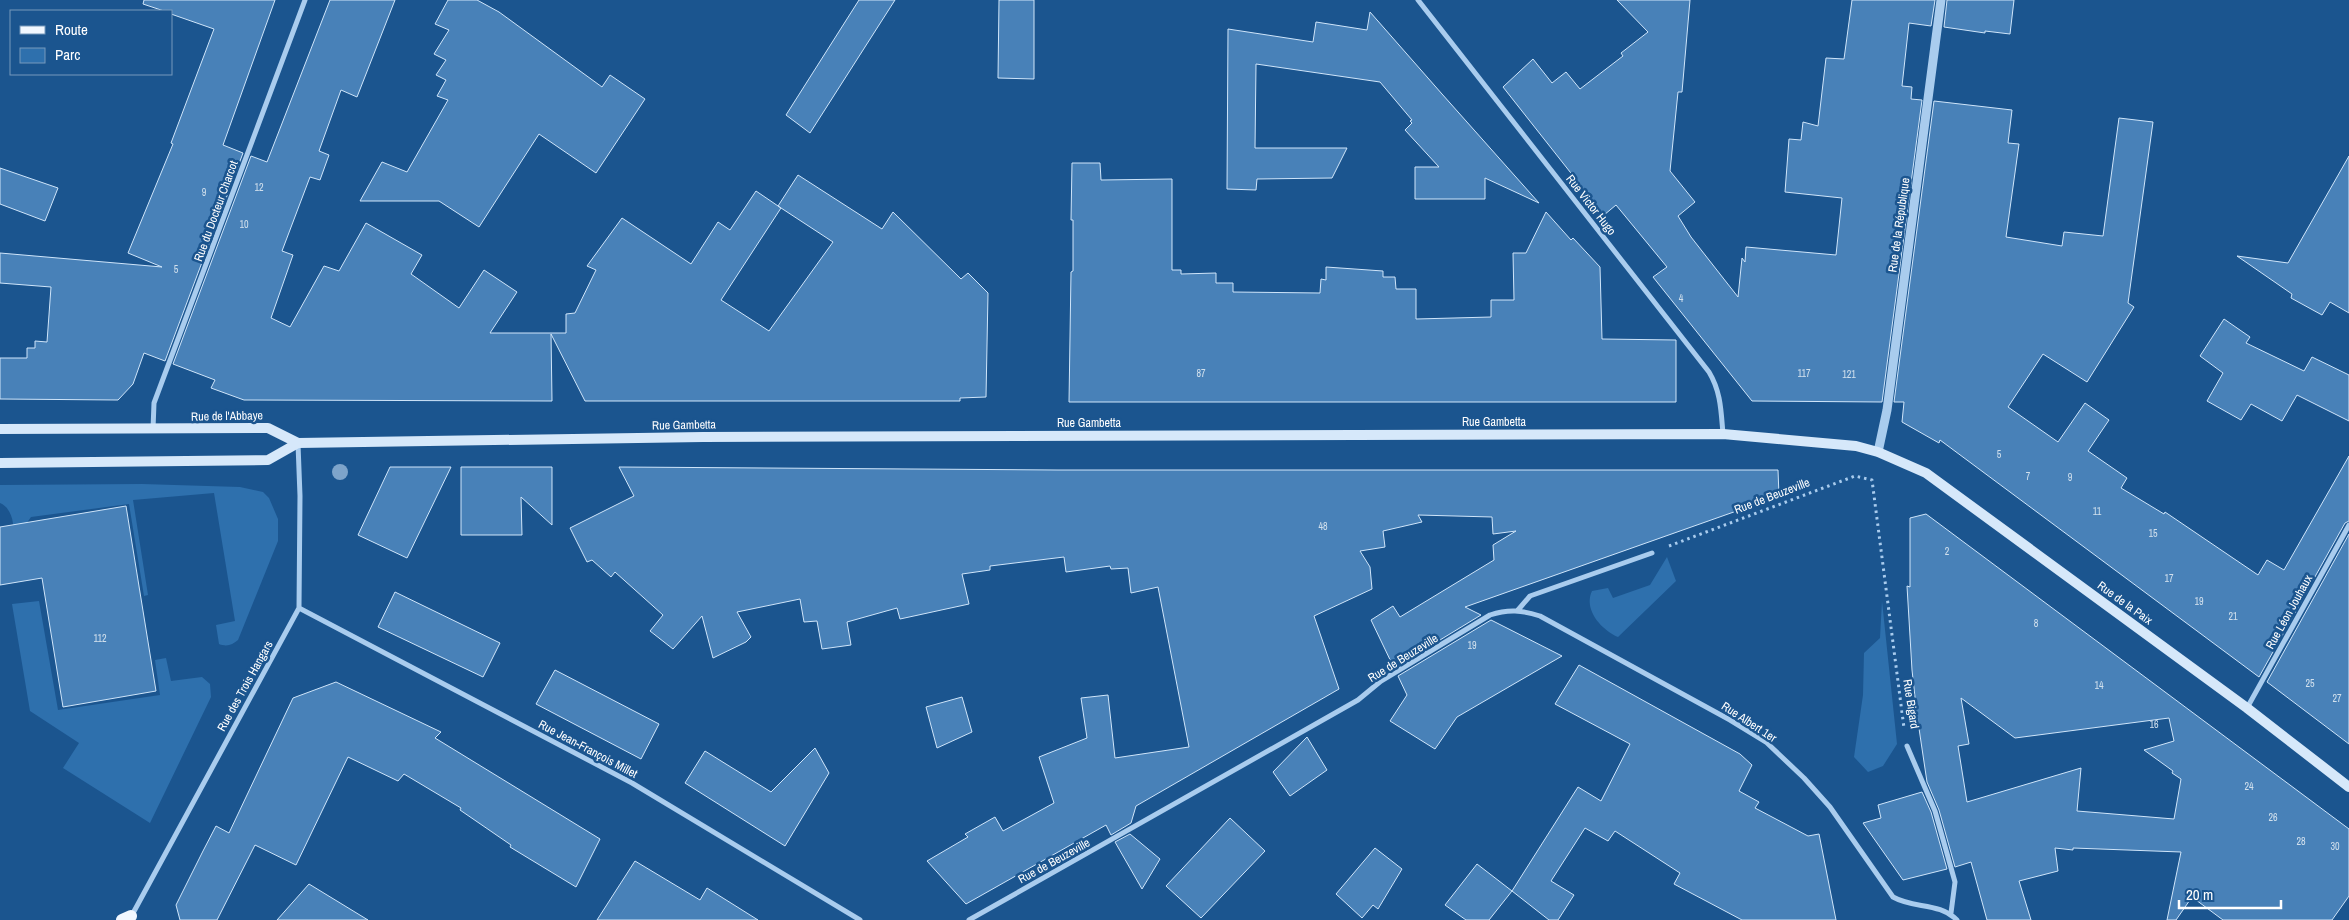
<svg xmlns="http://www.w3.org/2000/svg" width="2349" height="920" font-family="'Archivo Narrow',sans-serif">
	<rect width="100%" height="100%" fill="#1b558f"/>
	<!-- green -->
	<path fill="#2e70ad" d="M142,484L240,487L263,492L269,498L278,519V541L238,640C232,645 227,647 219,644L216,625L235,621L214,493L133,500L148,595L144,596L129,504L31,517L14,541C14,528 14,509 0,503V485Z
		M1667,557L1676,581L1618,637C1602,630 1583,610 1592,591L1608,588L1613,598L1650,585Z
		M39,601L58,710L160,695L155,660L166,658L171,681L202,677L210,684L211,697L150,823L63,768L79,743L30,711L12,604Z
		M1882,601L1897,744L1883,766L1868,772L1854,757L1863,695L1864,653L1880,638Z"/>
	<!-- building -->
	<path fill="#4881b8" stroke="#cfe5fa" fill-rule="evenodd" d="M144,0H275L223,145L243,153L165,361L144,353L133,384L118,400L0,399V358H27V348H35V341L47,342L51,287L0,283V253L162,267L128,253L173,144L171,143L214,29L171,14V11H164L143,4Z
		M330,0H395L357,97L341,90L319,151L329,155L320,180L310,177L282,251L293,255L271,318L290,327L324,266L339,271L366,223L422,255L411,274L459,308L484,270L517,292L490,333H566V314L575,313L596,270L587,266L622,218L691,264L718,222L730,230L756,191L781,208L721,300L769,331L833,242L778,206L798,175L882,229L893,212L961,279L968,273L988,293L986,397L960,398V401H585L551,334L552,401L244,400L211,388L215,380L173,364L251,156L267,162Z
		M448,0H477L499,12L602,87L610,75L645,99L596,173L539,134L479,227L439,201H360L382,162L407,172L448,100L437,96L446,80L436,75L446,60L434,54L449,30L435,24Z
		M859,0H895L810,133L786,115Z
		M999,0H1034V79L998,78Z
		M1617,0H1690L1682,92H1678L1670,171L1695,202L1678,216L1691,237L1738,297L1742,258L1745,262L1746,247L1836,255L1842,198L1785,192L1789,139L1801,140L1803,122L1818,126L1826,58L1844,59L1852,0H1935L1931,26L1909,23L1902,86L1912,87L1911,99L1922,100L1882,402L1752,401L1653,277L1667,267L1616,205L1604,215L1503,87L1533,59L1552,83L1566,72L1580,89L1623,56L1621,53L1648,32Z
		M1947,0H2014L2010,34L1985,31V33L1944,27Z
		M1370,12L1442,94L1539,203L1485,178V199H1415V167H1439L1405,130L1412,123L1410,121L1412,120L1380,82L1256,64L1255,148H1347L1332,178L1257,179L1256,190L1227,189L1228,29L1313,42L1316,22L1367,30Z
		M1934,101L2012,110L2008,143L2019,144L2006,237L2062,246L2064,232L2103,236L2119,118L2153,122L2128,303L2134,307L2087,382L2043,354L2008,407L2058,442L2085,403L2109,420L2088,451L2127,478L2121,488L2164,514L2165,512L2258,575L2267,560L2284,570L2349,456V521L2345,523L2259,677L1940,440L1939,443L1902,422L1904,402H1894Z
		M2349,156V313L2330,302L2322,315L2291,298L2292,294L2237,256L2288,263Z
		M1072,163H1100L1101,180L1172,179V270H1181V274L1216,273V283H1233V292L1320,293L1321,279L1326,280V267L1383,271V277H1395L1396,289H1416V319L1491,317V300H1514L1513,253H1526L1546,212L1571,240L1573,238L1600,267L1602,339L1676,340V402H1069L1071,272L1073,271V220H1071Z
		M0,168L58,188L45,221L0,204Z
		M2224,319L2250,337L2246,343L2304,371L2312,357L2349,375V421L2297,395L2282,421L2251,404L2241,420L2207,401L2223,373L2200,356Z
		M390,467H451L407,558L358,535Z
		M461,467H552V525L521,497L522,535H461Z
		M619,467L1058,470H1778L1779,496L1465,607L1481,615L1394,668L1371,620L1393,606L1400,617L1494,560L1493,545L1516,531L1493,534L1492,517L1418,515L1422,522L1383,531L1385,547L1360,551L1370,567L1372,589L1314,616L1339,689L1136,806L1131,823L1111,835L1106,825L966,904L927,861L968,837L965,834L995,817L1003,831L1054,803L1039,757L1087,738L1081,698L1108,695L1115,758L1189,747L1158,587L1131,593L1128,568L1111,569L1110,566L1066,572L1064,557L990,566V570L962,574L969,604L900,619L897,608L847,622L851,645L822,649L817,621L804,622L800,599L737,612L751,637L746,642L713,658L702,616L673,649L650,631L663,615L615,572L611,577L592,560L587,562L570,528L634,496Z
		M126,506L156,691L63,707L42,578L0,585V527Z
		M1926,514L2349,829V896L2332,920H2223L2192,897L2176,920H2167L2181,852L2073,848V850L2055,848L2058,871L2019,881L2031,920H1987L1971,862L1955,867L1939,810L1927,782L1917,715L1912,670L1907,586L1910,587V518ZM1961,698L2015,738L2169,718L2174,741L2144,750L2173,771L2172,773L2181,779L2174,819L2077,811L2081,768L1967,802L1958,746L1969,744Z
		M2349,534V744L2267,682Z
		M395,592L500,643L483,677L378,627Z
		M1491,620L1562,656L1457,717L1435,749L1390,721L1407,695L1398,676Z
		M1579,665L1740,754L1752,765L1739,791L1759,802L1755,808L1808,836L1819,834L1836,920H1742L1674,884L1680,873L1615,831L1608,841L1585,828L1551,881L1574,895L1558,920H1549L1512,891L1489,920H1466L1445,905L1477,864L1512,891L1578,787L1601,801L1630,744L1555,704Z
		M555,670L659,724L641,759L536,704Z
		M336,682L441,732L435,738L600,839L576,887L510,847L511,845L460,810L461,808L404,774L398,781L348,757L296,865L255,845L217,920H180L176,905L203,851L216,826L229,833L293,698Z
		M962,697L972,732L937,748L926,707Z
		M1307,737L1327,770L1290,796L1273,772Z
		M815,748L829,773L785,846L685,783L705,751L771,792Z
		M1922,792L1931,812L1947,869L1903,880L1863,823L1881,818L1878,805Z
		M1230,818L1265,851L1201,918L1166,886Z
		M1130,834L1160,859L1142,889L1115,842Z
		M1375,848L1402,869L1378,909L1373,905L1362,918L1336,894Z
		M635,861L700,900L707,888L758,920H597Z
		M309,884L368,920H277Z"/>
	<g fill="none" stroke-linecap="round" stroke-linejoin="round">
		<!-- path -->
		<path stroke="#a9ccee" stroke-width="3" stroke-dasharray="2.5 4" stroke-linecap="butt" d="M1669,546L1855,476L1872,480L1904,728"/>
		<!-- minor -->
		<path stroke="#a9ccee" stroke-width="5" d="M1418,0L1709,372C1721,392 1721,411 1723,434
			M153,429L154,403L305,0
			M299,608L632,783L860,920
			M1518,610L1530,596L1652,553
			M2247,708L2349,525
			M1907,746L1935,811L1955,882L1951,913
			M132,915L299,608L300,496L298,444
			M969,920L1358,700L1381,681L1490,615C1508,609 1522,610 1540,616L1730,720L1766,742L1804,778L1830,807L1893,897C1914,909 1939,902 1957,920"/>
		<!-- tertiary -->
		<path stroke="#a9ccee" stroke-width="9" d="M1878,452L1887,410L1941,0"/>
		<!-- secondary -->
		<path stroke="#d6e8fa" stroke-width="10" d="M0,429L268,428L298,443
			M0,463L268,460L298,443L703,437L1723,434L1856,446L1878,452L1926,473L2247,708L2349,787"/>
		<!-- primary -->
		<path stroke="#f0f7ff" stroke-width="12" d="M122,920L131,916"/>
	</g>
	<!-- trees -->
	<circle fill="#7ea4ca" cx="340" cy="472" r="8"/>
	<g text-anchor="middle" stroke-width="5" stroke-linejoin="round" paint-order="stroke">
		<!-- number labels -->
		<g font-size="10" fill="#d1e0ed">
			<text x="259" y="191">12</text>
			<text x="204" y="196">9</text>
			<text x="244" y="228">10</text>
			<text x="176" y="273">5</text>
			<text x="1681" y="302">4</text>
			<text x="1201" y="377">87</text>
			<text x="1804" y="377">117</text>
			<text x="1849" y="378">121</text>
			<text x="1999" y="458">5</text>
			<text x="2028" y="480">7</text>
			<text x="2070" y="481">9</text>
			<text x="2097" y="515">11</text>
			<text x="1323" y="530">48</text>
			<text x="2153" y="537">15</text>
			<text x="1947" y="555">2</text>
			<text x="2169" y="582">17</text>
			<text x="2199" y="605">19</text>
			<text x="2233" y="620">21</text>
			<text x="2036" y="627">8</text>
			<text x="100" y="642">112</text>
			<text x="1472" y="649">19</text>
			<text x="2310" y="687">25</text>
			<text x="2099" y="689">14</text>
			<text x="2337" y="702">27</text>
			<text x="2154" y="728">16</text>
			<text x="2249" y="790">24</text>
			<text x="2273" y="821">26</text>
			<text x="2301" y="845">28</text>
			<text x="2335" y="850">30</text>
		</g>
		<!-- street labels -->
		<g font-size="12" fill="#fff" stroke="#1b558f">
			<text transform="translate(1591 205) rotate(52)" y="4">Rue Victor Hugo</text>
			<text transform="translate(216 211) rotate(-70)" y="4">Rue du Docteur Charcot</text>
			<text transform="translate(1899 225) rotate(-82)" y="4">Rue de la République</text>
			<text transform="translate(227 416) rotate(-1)" y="4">Rue de l'Abbaye</text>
			<text x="1494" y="426">Rue Gambetta</text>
			<text x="1089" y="427">Rue Gambetta</text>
			<text transform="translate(684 425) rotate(-1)" y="4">Rue Gambetta</text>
			<text transform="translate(1772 496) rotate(-21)" y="4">Rue de Beuzeville</text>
			<text transform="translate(2125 603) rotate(36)" y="4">Rue de la Paix</text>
			<text transform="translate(2289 612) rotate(-61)" y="4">Rue Léon Jouhaux</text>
			<text transform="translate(1403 658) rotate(-32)" y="4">Rue de Beuzeville</text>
			<text transform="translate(245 686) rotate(-61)" y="4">Rue des Trois Hangars</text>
			<text transform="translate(1911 704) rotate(81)" y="4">Rue Bigard</text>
			<text transform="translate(1749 722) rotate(33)" y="4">Rue Albert 1er</text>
			<text transform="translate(588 749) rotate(28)" y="4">Rue Jean-François Millet</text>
			<text transform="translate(1054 861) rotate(-29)" y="4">Rue de Beuzeville</text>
		</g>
	</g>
	<!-- legend -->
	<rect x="10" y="10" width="162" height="65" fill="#1b558f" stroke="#7699bc"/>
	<rect x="20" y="26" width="25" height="8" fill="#f0f7ff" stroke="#7699bc"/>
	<text x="55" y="35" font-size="15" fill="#ffffff">Route</text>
	<rect x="20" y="48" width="25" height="15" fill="#2e70ad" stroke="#7699bc"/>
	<text x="55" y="60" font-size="15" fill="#ffffff">Parc</text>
	<!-- scale -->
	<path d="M2179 900v8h102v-8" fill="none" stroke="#ffffff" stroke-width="2.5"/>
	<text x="2186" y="900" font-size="15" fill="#ffffff" stroke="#1b558f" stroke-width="4" paint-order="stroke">20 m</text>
</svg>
